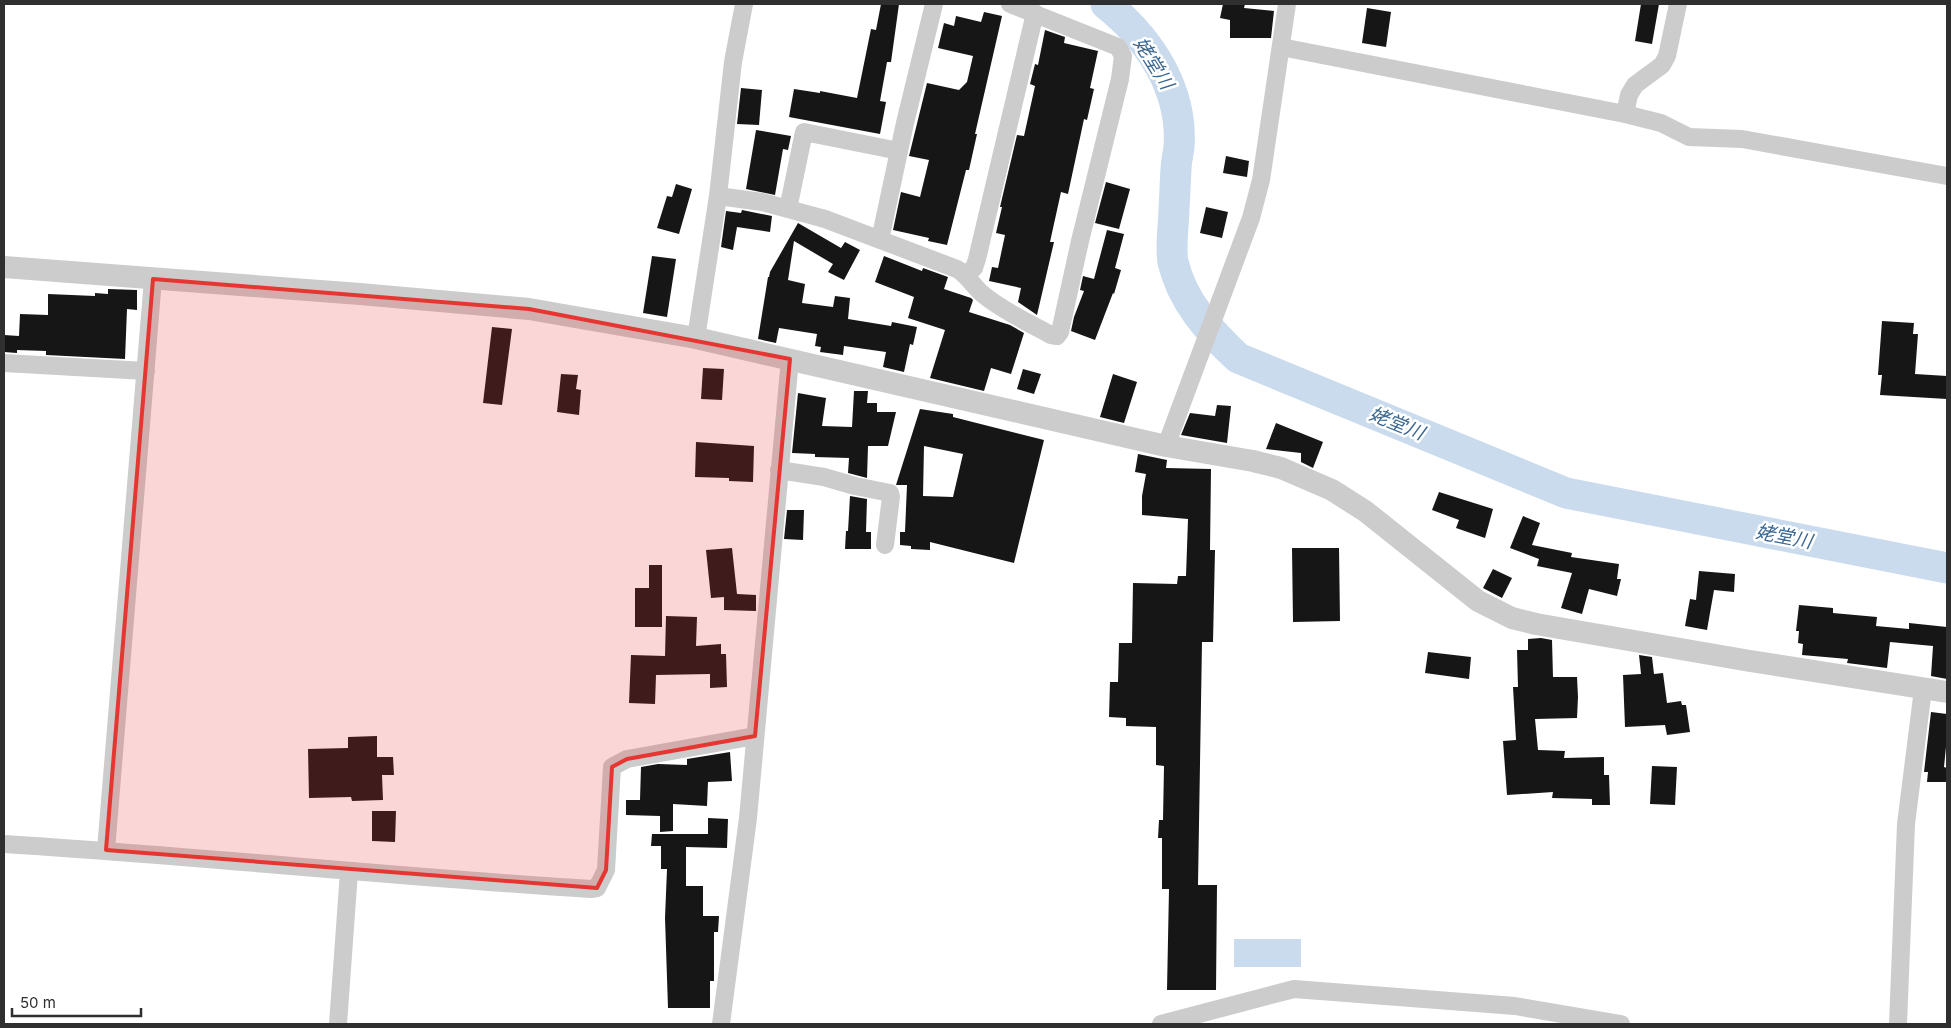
<svg xmlns="http://www.w3.org/2000/svg" width="1951" height="1028" font-family="Inter,'Noto Sans JP',sans-serif">
	<rect width="100%" height="100%" fill="#fff"/>
	<!-- water -->
	<path fill="#c9dbec" d="M1234,939H1301V967H1234Z"/>
	<g fill="none" stroke-linecap="round" stroke-linejoin="round">
		<!-- river -->
		<path stroke="#c9dbec" stroke-width="31" d="M1106,4C1150,39 1183,90 1179,147C1178,155 1176,162 1176,170C1175,183 1175,195 1174,208C1174,223 1170,247 1173,262C1182,301 1209,331 1238,358L1566,493L1947,568"/>
	</g>
	<!-- building -->
	<path fill="#161616" fill-rule="evenodd" d="M881,4H899L891,62H887L880,101L886,102L880,134L789,117L794,89L820,93V91L857,98L871,29L876,30Z
		M1223,4H1245L1244,8L1274,11L1271,38H1230V20L1220,18Z
		M1641,4H1659L1652,44L1635,41Z
		M1367,8L1391,12L1386,47L1362,43Z
		M984,12L1002,16L975,134H977L969,170H966L947,245L928,241L929,238L893,230L901,192L920,197L929,160L909,156L927,83L959,90L967,82L973,56L938,48L944,23L954,26L956,16L981,22Z
		M1045,30L1065,37L1064,43L1098,51L1090,88L1094,89L1087,120L1084,119L1068,194L1061,192L1050,242H1054L1037,315L1018,302L1021,288L989,281L992,267L998,268L1005,235L996,233L1002,207H1000L1017,135L1024,136L1035,86L1030,84L1035,64L1038,65Z
		M741,88L762,90L759,125L737,124Z
		M756,130L791,136L788,150L783,149L775,195L746,189Z
		M1226,156L1249,161L1247,177L1223,173Z
		M1106,182L1130,189L1119,229L1095,223Z
		M676,184L692,189L679,234L657,228L667,196L672,197Z
		M1206,207L1228,212L1222,238L1200,233Z
		M742,210L772,216L770,232L737,227L733,250L721,247L726,211L741,213Z
		M798,223L841,248L845,242L860,250L844,280L828,272L833,264L794,241L788,280L805,284L802,303L833,307L835,296L850,298L848,319L891,326L892,322L917,327L913,345L910,344L904,372L883,367L886,352L844,346L843,355L820,352L821,347L815,346L817,334L779,328L776,343L758,339L768,277H769L770,272Z
		M1107,230L1124,234L1115,268L1121,270L1114,294L1113,293L1095,340L1071,331L1074,317L1084,291L1080,290L1083,276L1094,279Z
		M652,256L676,259L667,317L643,313Z
		M884,256L922,271L923,268L948,277L944,289L971,298L973,300L969,312L1010,325L1024,333L1011,374L991,368L984,391L930,378L945,330L908,318L914,297L875,282Z
		M108,289L137,290V310L127,309L125,359L46,355V351L17,350V353L4,352V335L19,336L20,314L48,315V294L95,296V293L108,294Z
		M1882,321L1914,323L1913,334H1918L1915,374L1947,376V399L1880,395L1882,375H1878Z
		M492,327L512,329L502,405L483,403Z
		M703,368L724,369L722,400L701,399Z
		M1023,369L1041,374L1034,394L1017,389Z
		M561,374L578,375L576,389L581,390L579,415L557,412Z
		M1113,374L1137,382L1124,423L1100,417Z
		M854,391H868L867,403H877V412H896L888,446H868L867,478L848,473L849,458L815,457V454L792,453L798,393L826,398L822,426L852,427Z
		M1217,405L1231,406L1227,443L1181,435L1190,413L1215,416Z
		M920,409L953,414V417L1044,440L1014,563L930,542V550L911,549V546L900,545V532H905L907,485H896ZM924,446L963,454L953,497L923,496Z
		M1276,423L1323,442L1313,468L1301,462V453L1266,449Z
		M696,442L754,446L753,482L729,481V478L695,477Z
		M1138,454L1167,460L1166,468L1211,469L1210,550H1215L1213,642H1202L1198,885H1217L1216,990H1167L1169,889H1162V838H1158L1159,820H1163L1164,766L1156,765V727L1126,726V718L1109,717L1110,682H1118L1119,643H1132L1133,583L1177,584L1178,576H1186L1188,519L1142,515V496L1146,474L1135,472Z
		M1439,492L1493,509L1485,538L1456,528L1459,520L1432,510Z
		M850,496L867,499L866,532H871V549H845L846,531H848Z
		M787,510H804L803,540L784,539Z
		M1523,516L1540,523L1532,545L1572,553L1571,557L1619,564L1617,579H1621L1617,596L1589,589L1582,614L1561,608L1572,573L1537,566L1539,559L1510,548Z
		M732,548L737,594L756,595V611L724,610V597L711,598L706,550Z
		M1292,548H1339L1340,621L1293,622Z
		M649,565H662V627H635V588H649Z
		M1493,569L1512,578L1502,598L1483,588Z
		M1699,571L1735,574L1734,592L1714,590L1707,630L1685,626L1690,599L1696,600Z
		M1799,605L1833,608V613L1877,617L1876,626L1909,629V623L1947,627V679L1931,676L1933,646L1890,642L1887,668L1847,663L1848,659L1802,655L1803,644L1798,643L1799,631H1796Z
		M666,616L697,617L696,646L721,644V654H726L727,687L710,688V674L656,675L655,704L629,703L631,655L665,656Z
		M1541,638L1552,640L1553,677H1577L1578,697L1577,718L1535,719L1538,750L1565,751L1564,758L1604,757V775H1609L1610,805H1592V799L1552,798L1553,792L1507,795L1503,741L1516,740L1513,687H1518L1517,650H1528V639Z
		M1428,652L1471,657L1469,679L1425,673Z
		M1639,655L1652,657L1654,674L1663,673L1667,703L1681,701L1682,705H1686L1690,732L1667,735L1665,725L1625,727L1623,675L1641,674Z
		M1931,712L1947,714V737L1944,767L1947,768V782H1927L1928,772H1924Z
		M377,736V757H393L394,775H382L383,800L352,801L351,797L309,798L308,749L348,748V737Z
		M730,752L732,781L708,782L707,806L673,804V831L660,832V816L626,815V800H640L641,767L658,764L687,765V759Z
		M1652,766L1677,767L1675,805L1650,804Z
		M372,811H396L395,842L372,841Z
		M708,818L728,819L727,848L686,847V886H703V916H719L718,932H714V981H710V1008H668L665,918L667,869H661V846H651L652,834H708Z"/>
	<g fill="none" stroke-linecap="round" stroke-linejoin="round">
		<!-- minor -->
		<path stroke="#ccc" stroke-width="18" d="M1281,47L1625,114L1661,123L1689,137L1742,139L1947,176
			M1625,114L1629,95L1635,85L1662,65L1667,56L1678,4
			M718,196L762,202L825,219L957,269C969,276 974,288 985,296C1005,312 1029,323 1051,335L1057,336L1060,332L1080,241L1120,79L1123,56L1118,47L1010,4
			M788,209L804,132L899,151
			M880,240L905,123L934,4
			M966,274L974,268L977,259L1035,13
			M696,338L718,196L733,62L744,4
			M4,363L146,371
			M1166,446L1251,218L1261,180L1287,4
			M779,470L824,477L855,486L890,493L891,497L885,545
			M4,844C200,856 395,877 591,889L597,888L606,870L612,767L627,759L755,736
			M106,850L153,279
			M338,1024L349,872
			M721,1024L748,818L790,359
			M1161,1024L1294,989L1515,1006L1621,1024
			M1898,1024L1906,824L1923,689"/>
		<!-- tertiary -->
		<path stroke="#ccc" stroke-width="22" d="M4,267L360,294L529,309L696,338L1166,446L1253,461L1281,468L1332,490L1365,511L1478,601L1512,618L1536,624L1750,661L1947,692"/>
	</g>
	<!-- marked area -->
	<path fill="#e63631" fill-opacity="0.2" stroke="#e63631" stroke-width="4" stroke-linejoin="round" d="M153,279L529,309L790,359L755,736L627,759L612,767L606,870L597,888L106,850Z"/>
	<g text-anchor="middle" stroke-width="5" stroke-linejoin="round" paint-order="stroke">
		<!-- water labels -->
		<g font-size="19" font-style="italic" fill="#3c6892" stroke="#fff">
			<text transform="translate(1154 63) rotate(58)" y="7">姥堂川</text>
			<text transform="translate(1397 423) rotate(22)" y="7">姥堂川</text>
			<text transform="translate(1784 536) rotate(11)" y="7">姥堂川</text>
		</g>
	</g>
	<!-- border -->
	<rect width="1951" height="1028" fill="none" stroke="#2f2f2f" stroke-width="10"/>
	<!-- scale -->
	<path d="M12 1008v8h129v-8" fill="none" stroke="#2f2f2f" stroke-width="2.5"/>
	<text x="20" y="1008" font-size="15" fill="#2f2f2f" stroke="#ffffff" stroke-width="4" paint-order="stroke">50 m</text>
</svg>
